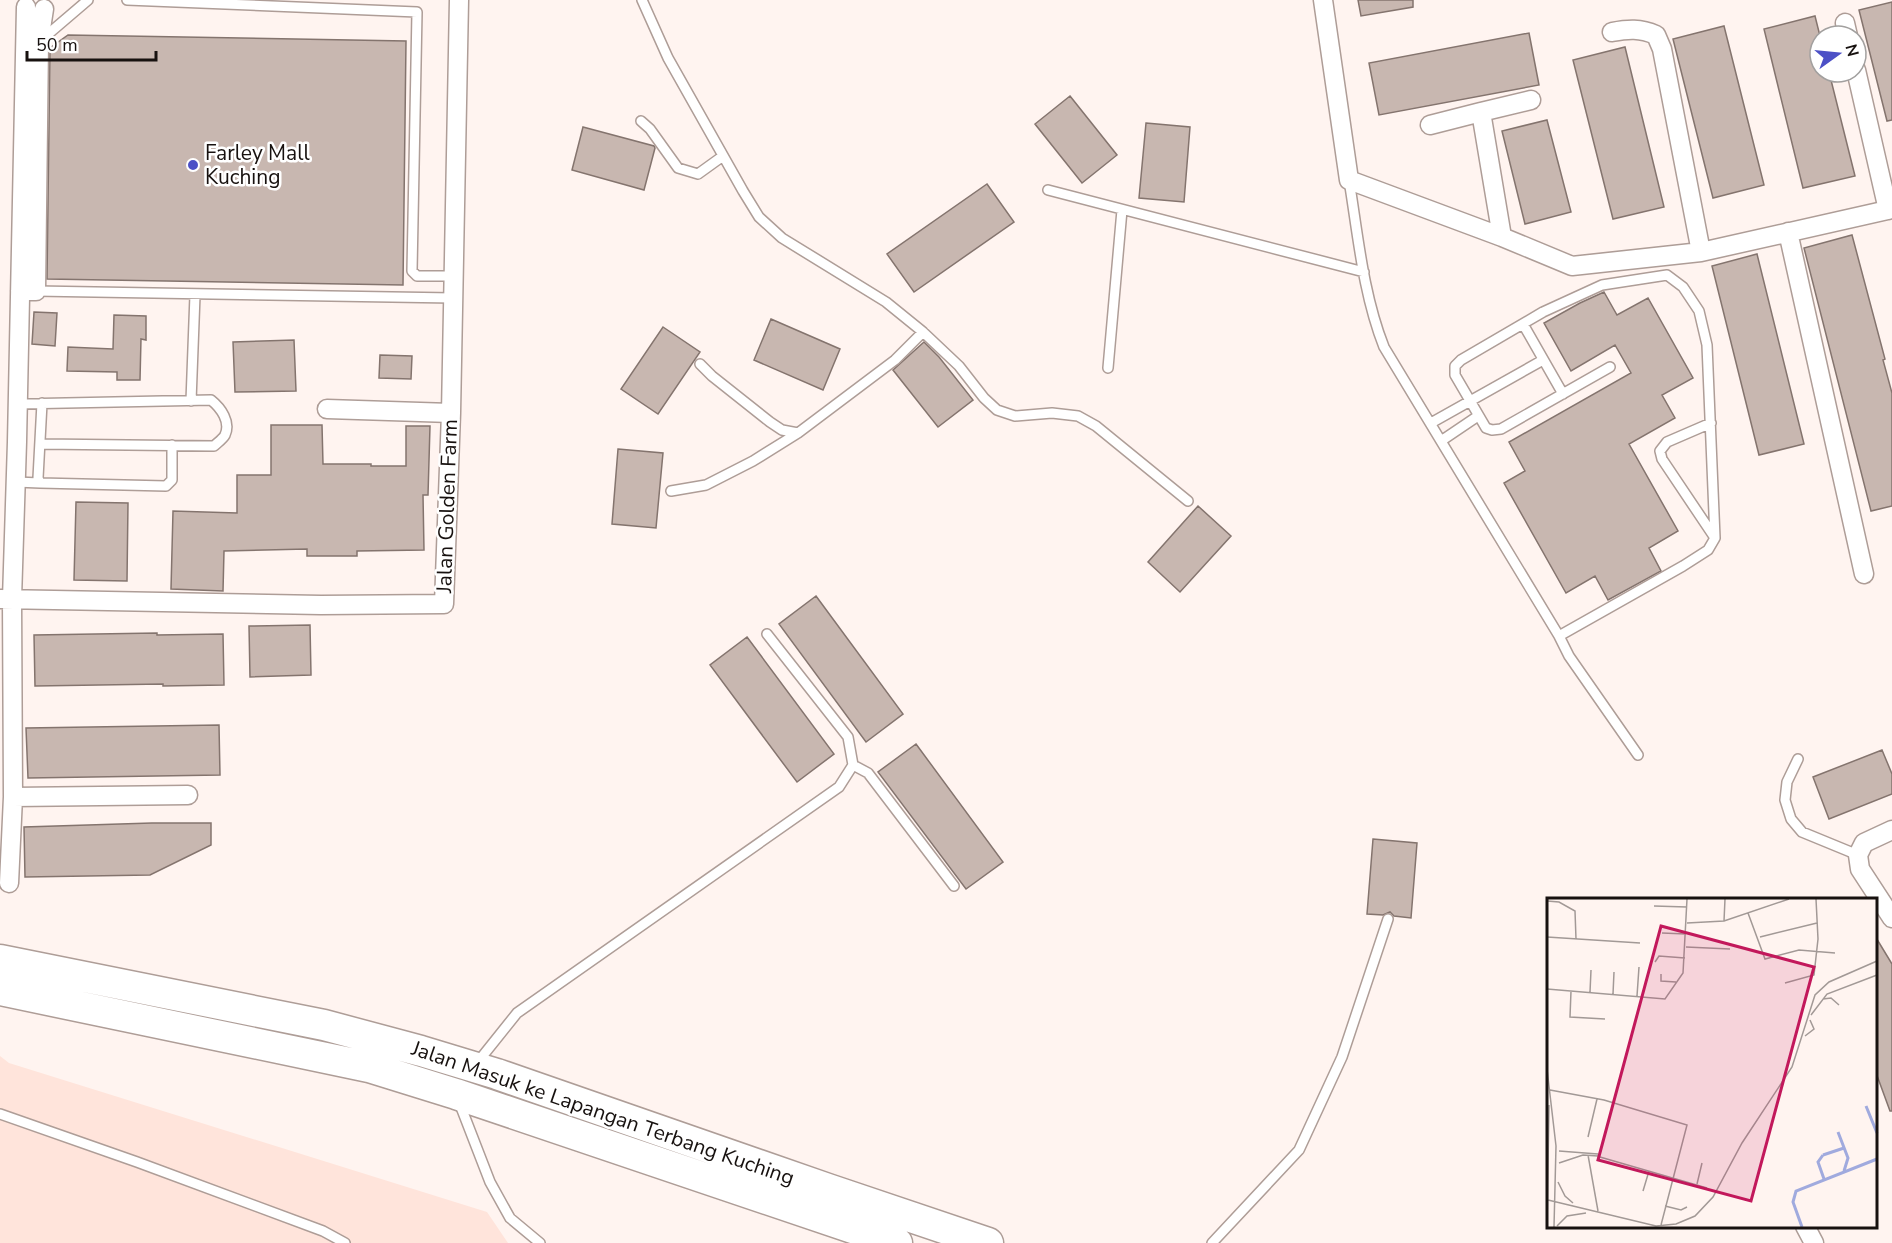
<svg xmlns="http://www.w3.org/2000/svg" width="1892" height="1243" font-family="'Nunito Sans',sans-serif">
	<rect width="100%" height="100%" fill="#fff4f0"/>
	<!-- built -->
	<path fill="#ffe4db" d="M0,1056L9,1063L487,1212L508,1243H0Z"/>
	<!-- building -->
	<path fill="#c8b7b0" stroke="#84746e" stroke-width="1.5" d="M1358,0H1413V7L1361,16Z
		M1892,2V120L1887,121L1859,10Z
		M1815,16L1820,36V72H1829L1855,176L1803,188L1764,29Z
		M1724,26L1764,185L1713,198L1673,39Z
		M1529,33L1539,85L1379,115L1369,63Z
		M68,35L406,41L403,285L47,279L50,48Z
		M1625,47L1664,207L1613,219L1573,60Z
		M1070,96L1117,155L1082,183L1035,124Z
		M1547,120L1571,212L1525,224L1502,131Z
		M1146,123L1190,127L1184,202L1139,198Z
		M583,127L654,146L655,148L644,190L572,170Z
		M987,184L1014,222L914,292L887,254Z
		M1852,235L1885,359L1883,360L1892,393V506L1871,511L1804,248Z
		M1757,254L1804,444L1759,455L1712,266Z
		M1604,292L1617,315L1648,298L1693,378L1662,395L1675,418L1629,444L1678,531L1649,548L1661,571L1608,600L1595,576L1566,593L1504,483L1525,471L1509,442L1631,373L1615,345L1571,371L1544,323L1580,303Z
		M34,312L57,313L55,346L32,344Z
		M114,315L146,316V340L141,339L140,380H117V372L67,371L68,347L113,349Z
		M771,319L840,349L823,390L754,360Z
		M663,327L700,352L658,414L621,389Z
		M294,340L296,391L235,392L233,342Z
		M924,342L939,357L973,400L938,427L893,370Z
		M380,355L412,356L411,379L379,378Z
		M271,425H322L323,464H371V466H406V426H430L428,495H423L424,550L357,551V556H307V549L224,551L223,591L171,589L173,511L237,513V475H271Z
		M618,449L663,453L656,528L612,524Z
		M76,502L128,503L127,581L74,580Z
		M1198,506L1231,536L1180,592L1148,562Z
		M816,596L903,714L866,742L779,624Z
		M310,625L311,675L250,677L249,626Z
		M157,633V635L223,634L224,685L163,686V684L35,686L34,635Z
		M747,637L834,754L797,782L710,665Z
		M219,725L220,775L28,778L26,728Z
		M916,744L1003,862L966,889L878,772Z
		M1882,750L1892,774V794L1829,819L1813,777Z
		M152,823H211V845L150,875L25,877L24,827Z
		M1373,839L1417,843L1411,918L1394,916L1390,912L1383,915L1367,914Z
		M1875,936L1892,964V1111H1890L1875,1070Z"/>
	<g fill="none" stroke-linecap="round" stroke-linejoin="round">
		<defs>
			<path id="service" d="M127,0L417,12L412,271L417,276H453
				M642,0L668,58L743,191L759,217L782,238L886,302L923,332L959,366L984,398L997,410L1015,416L1052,413L1078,416L1096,426L1188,501
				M40,41L88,0
				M641,121L650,129L678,168L698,174L723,156
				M1349,180C1358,235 1363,294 1384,347L1559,636L1569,656L1638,755
				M1048,190L1364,272
				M36,291L453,298
				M1523,324L1563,394
				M700,364L712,376L770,422L782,430L798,433
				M1108,368L1122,210
				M191,401L195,295
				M42,403L38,478L40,483L166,486L172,480V445
				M18,404L211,400C221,408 231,422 225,435C223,439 217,443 214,446L41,444
				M1431,423L1543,360
				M1711,423L1667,442L1660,451L1662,459L1715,538
				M1441,441L1478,416
				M16,482L40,483
				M671,491L706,485L753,461L798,433L895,360L923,332
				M1559,636L1683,566L1708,550L1715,538L1707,345L1699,311L1683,287L1667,275L1602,285L1543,312L1461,360L1455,366V375L1486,428L1492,430L1501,429L1610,367
				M1798,759L1787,782L1785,800L1791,819L1802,832L1858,855
				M853,765L868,773L954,886
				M477,1063L517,1013L839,787L853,765L848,737L767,634
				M459,1102L490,1182L510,1218L540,1243
				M0,1114L137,1162L323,1231L345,1243
				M1212,1243L1299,1150L1342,1057L1388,919"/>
			<path id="minor" d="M1323,0L1349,180L1502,237L1572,266L1701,252L1892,209
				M1845,23L1848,36
				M1612,32C1628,29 1640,28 1656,35L1662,49L1701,252
				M1856,70L1888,210
				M1430,125L1481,112
				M1788,232L1864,574
				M1502,237L1481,112L1531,100
				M20,291H36L39,42L44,9
				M327,409L451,413
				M0,599L321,605L444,604L451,413L459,0
				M13,797L188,795
				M1892,830L1864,843L1858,855L1860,869L1892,918
				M9,883L13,797L12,599L17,442L26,7
				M1805,1226L1814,1243"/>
			<path id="trunk" d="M0,960L324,1025L421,1051L497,1074L828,1189L988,1243
				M0,990L369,1067L456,1094L897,1243"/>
		</defs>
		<!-- service casing -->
		<use href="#service" stroke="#ae9d97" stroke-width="12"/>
		<!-- minor casing -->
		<use href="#minor" stroke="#ae9d97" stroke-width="21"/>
		<!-- trunk casing -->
		<use href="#trunk" stroke="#ae9d97" stroke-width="33"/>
		<!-- service -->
		<use href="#service" stroke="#fff" stroke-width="9"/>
		<!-- minor -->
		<use href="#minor" stroke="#fff" stroke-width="18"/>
		<!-- trunk -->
		<use href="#trunk" stroke="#fff" stroke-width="30"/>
	</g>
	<!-- markers -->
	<circle fill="#4c50c6" stroke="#fff" stroke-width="2" cx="193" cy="165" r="6"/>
	<g text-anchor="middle" stroke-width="5" stroke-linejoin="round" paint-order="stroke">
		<!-- poi labels -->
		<g font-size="21" fill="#17110f" stroke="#fff" text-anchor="start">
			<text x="205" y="160">Farley Mall<tspan x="205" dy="24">Kuching</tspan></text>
		</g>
		<!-- street labels -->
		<g font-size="21" fill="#17110f" stroke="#fff">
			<text transform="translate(447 506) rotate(-88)" y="7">Jalan Golden Farm</text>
			<text transform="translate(603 1113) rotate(19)" y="7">Jalan Masuk ke Lapangan Terbang Kuching</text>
		</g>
	</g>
	<!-- overview -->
	<g transform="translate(1547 898)">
		<rect width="330" height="330" fill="#fff4f0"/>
		<path fill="none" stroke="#a0aade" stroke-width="3" d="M319,208L330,235M291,234L301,260L297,273M276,257L271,264L277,281M276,257L297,250M255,329L246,304L249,293L330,261"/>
		<path fill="none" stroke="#a29996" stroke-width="1.5" d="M0,3L12,4L28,13L29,41M107,8L140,9M201,15L218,61L252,52L288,55M177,23L178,1M140,25L177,23L242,1M115,35L139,36M0,39L93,45M213,39L270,25M139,49L183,51M108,64L112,58L138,60M114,76V83L129,84M238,85L267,77L271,41L269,1M0,91L118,101L136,75L140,1M24,93L23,119L58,121M43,94L44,72M66,96L67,74M90,98L92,69M276,101L284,100L292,107M264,117L280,96L330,77M258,138L267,131L263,122M0,171L9,248L7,329M3,192L57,202L140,227L114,327M41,239L50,201M12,253L51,256M41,257L51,313M53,259L160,290M12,265L36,257L51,258M11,284L18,298L26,305M150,286L155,265M96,293L102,273M1,302L109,328L129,326L148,318L166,299L195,245L245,169L268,97L282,84L330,63M118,308L134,312L140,309M10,328L20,318L39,315M0,329L2,207"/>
		<path fill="#c2185b" fill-opacity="0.15" stroke="#c2185b" stroke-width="3" d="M114,28L267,69L204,303L51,262Z"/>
		<rect width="330" height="330" fill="none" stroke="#17110f" stroke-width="3"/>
	</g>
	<!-- north arrow -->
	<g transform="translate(1838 54) rotate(75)"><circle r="28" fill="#ffffff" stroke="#a2a09f" stroke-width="1.5"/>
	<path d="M0-4.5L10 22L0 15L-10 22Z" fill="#4c50c6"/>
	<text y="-9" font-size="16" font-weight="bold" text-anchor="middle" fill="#17110f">N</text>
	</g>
	<!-- scale -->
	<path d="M27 51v9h129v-9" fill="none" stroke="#17110f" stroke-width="3"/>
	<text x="36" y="51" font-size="18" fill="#17110f" stroke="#ffffff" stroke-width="4.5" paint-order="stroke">50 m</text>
</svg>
